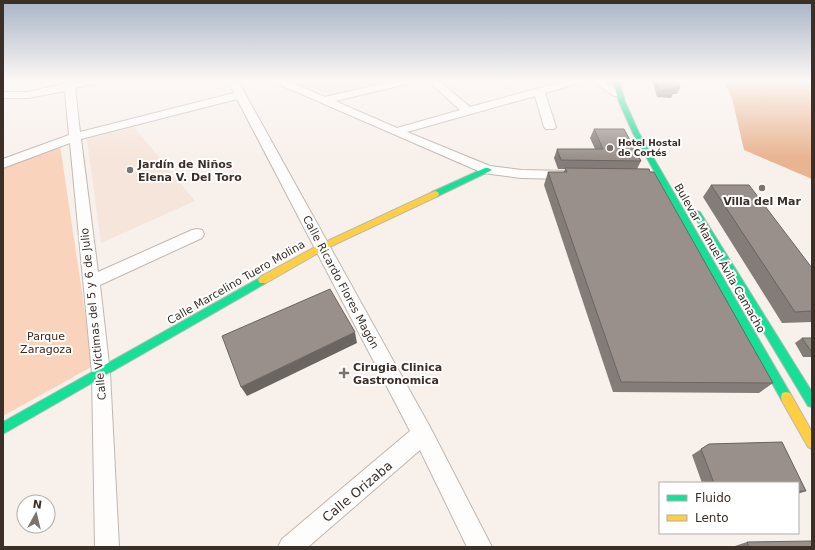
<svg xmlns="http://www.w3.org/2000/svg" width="815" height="550" font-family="'DejaVu Sans',sans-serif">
	<rect width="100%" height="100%" fill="#f8f0eb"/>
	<!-- built -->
	<path fill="#f6e5da" d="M297,81H388L331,96Z
		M134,127L195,201L101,243L87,139Z"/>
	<!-- green -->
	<path fill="#f9d3bb" d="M60,145L93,366L3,416V166Z"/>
	<!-- water -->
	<path fill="#e9b491" d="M724,81H812V179L744,150L732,98Z"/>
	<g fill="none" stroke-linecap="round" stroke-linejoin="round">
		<defs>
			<path id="street" d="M64,81H74V82L100,81L99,83L75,88L80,132L234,93L228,81H238L430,427L492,547H467L420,450L308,547H278L282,539L410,431L237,99L81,139L98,272L192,230L197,229L202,230L204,234L202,238L100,285L110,373L119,547H95L92,373L70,143L3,168V159L69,135L65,91L28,98H3V92H28L64,84Z
				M275,81H288L325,97L394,81H412L411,83L335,101L397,128L460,110L428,81H439L470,107L565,81H581L580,83L545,93L556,127L554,129H546L544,127L535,96L407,132L490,166L521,170L568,171L573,172L575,175L573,178L568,179L521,178L483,173L276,83Z
				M592,81H604L623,94L622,96H614Z"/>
			<path id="fast" d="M613,81H619L625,102L639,133L790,393L791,397L790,401L786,402L782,401L633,133L619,102Z
				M485,168H488L492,170L438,196L435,197L431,194L432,192Z
				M697,211L700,212L812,392V407L808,406L693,214Z
				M263,276L266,277L268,280L266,283L3,434V422Z"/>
			<path id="slow" d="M435,191L438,192L439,194L438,196L325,249L266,283H260L258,280L260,277L319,245Z
				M786,392L790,393L812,432V449L808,447L782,401L781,397L782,393Z"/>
		</defs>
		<!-- street casing -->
		<use href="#street" stroke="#c0b7b1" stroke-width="2"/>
		<!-- fast casing -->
		<use href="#fast" stroke="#c0b7b1" stroke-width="2"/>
		<!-- slow casing -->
		<use href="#slow" stroke="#c0b7b1" stroke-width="2"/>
		<!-- street -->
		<use href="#street" fill="#fefdfc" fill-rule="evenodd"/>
		<!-- fast -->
		<use href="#fast" fill="#16e098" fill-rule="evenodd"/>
		<!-- slow -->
		<use href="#slow" fill="#ffcf43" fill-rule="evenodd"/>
	</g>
	<!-- wall -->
	<path fill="#847c78" d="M652,81H678L680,88L677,94H673L671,98L657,97Z
		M594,129L641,161L637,169L773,383L759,393L613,392L544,185L548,172H564L565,169H558L554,158L557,149H595L590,138Z
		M711,185L812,268V322L782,323L703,197Z
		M802,338H812V357H803L795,343Z
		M782,442L806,491L798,494V483H702L692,455L709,444Z
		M747,542L812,547H735V546Z"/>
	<!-- shaded-wall -->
	<path fill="#6b6561" d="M355,332L357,343L247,396L241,387Z"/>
	<!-- building -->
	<path fill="#99908b" stroke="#6b6561" d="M656,81H678L680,88H672L674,91L659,90Z
		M594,129H624L641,161L561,160L557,149H603Z
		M565,168L649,169L650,172H654L773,383L621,382L548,172H567Z
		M711,185H749L812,268V311L795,312Z
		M330,289L355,332L241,387L222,336Z
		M802,338H812V351H811Z
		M782,442L806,491H798V483H714L701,449L709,444Z
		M812,541V547H749L747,542Z"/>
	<!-- sky -->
	<linearGradient id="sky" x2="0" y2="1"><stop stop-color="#a8b4c5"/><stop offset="0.51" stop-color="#fcf8f6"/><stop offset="1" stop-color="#fcf8f6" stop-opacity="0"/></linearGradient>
	<rect width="815" height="158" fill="url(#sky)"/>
	<!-- markers -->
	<g fill="#7e736c" stroke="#fff" stroke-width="1.5">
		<circle cx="610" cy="148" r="4"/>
		<circle cx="130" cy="170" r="4"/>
		<circle cx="762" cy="188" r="4"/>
		<path d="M342 367h4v4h4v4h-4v4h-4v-4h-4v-4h4z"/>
	</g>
	<g text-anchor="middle" stroke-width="4" stroke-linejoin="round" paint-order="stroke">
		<!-- far-poi labels -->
		<g font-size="9" font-weight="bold" fill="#3c2f27" stroke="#fff" text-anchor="start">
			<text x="618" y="146">Hotel Hostal<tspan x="618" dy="10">de Cortés</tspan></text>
		</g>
		<!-- poi labels -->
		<g font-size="11" font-weight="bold" fill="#3c2f27" stroke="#fff" text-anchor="start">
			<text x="138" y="168">Jardín de Niños<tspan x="138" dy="13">Elena V. Del Toro</tspan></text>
			<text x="762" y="205" text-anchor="middle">Villa del Mar</text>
			<text x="353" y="371">Cirugia Clinica<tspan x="353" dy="13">Gastronomica</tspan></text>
		</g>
		<!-- street labels -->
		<g font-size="11" fill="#3c2f27" stroke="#fff">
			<text transform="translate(720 258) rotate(60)" y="4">Bulevar Manuel Ávila Camacho</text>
			<text transform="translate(236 282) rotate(-30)" y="4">Calle Marcelino Tuero Molina</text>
			<text transform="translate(341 282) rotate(62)" y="4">Calle Ricardo Flores Magón</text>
			<text transform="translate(93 314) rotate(-96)" y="4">Calle Víctimas del 5 y 6 de Julio</text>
		</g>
		<!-- park labels -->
		<g font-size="11" fill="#442712" stroke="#fff">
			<text x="46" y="340">Parque<tspan x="46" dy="13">Zaragoza</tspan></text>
		</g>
		<!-- near-street labels -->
		<g font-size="13" fill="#3c2f27" stroke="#fff">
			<text transform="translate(357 491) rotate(-40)" y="5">Calle Orizaba</text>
		</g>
	</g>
	<!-- border -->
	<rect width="815" height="550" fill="none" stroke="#3c2f27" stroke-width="8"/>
	<!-- legend -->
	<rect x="659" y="482" width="140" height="52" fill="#ffffff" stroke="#b1aca9"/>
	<rect x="667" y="495" width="20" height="6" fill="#16e098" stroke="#b1aca9"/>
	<text x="695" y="502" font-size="12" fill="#3c2f27">Fluido</text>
	<rect x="667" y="515" width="20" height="6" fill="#ffcf43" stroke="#b1aca9"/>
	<text x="695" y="522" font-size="12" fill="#3c2f27">Lento</text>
	<!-- north arrow -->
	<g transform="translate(36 514) rotate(8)"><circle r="19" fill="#ffffff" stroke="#b1aca9"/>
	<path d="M0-3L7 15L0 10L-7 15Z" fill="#7e736c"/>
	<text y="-6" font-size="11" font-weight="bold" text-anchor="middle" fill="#3c2f27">N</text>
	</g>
</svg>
